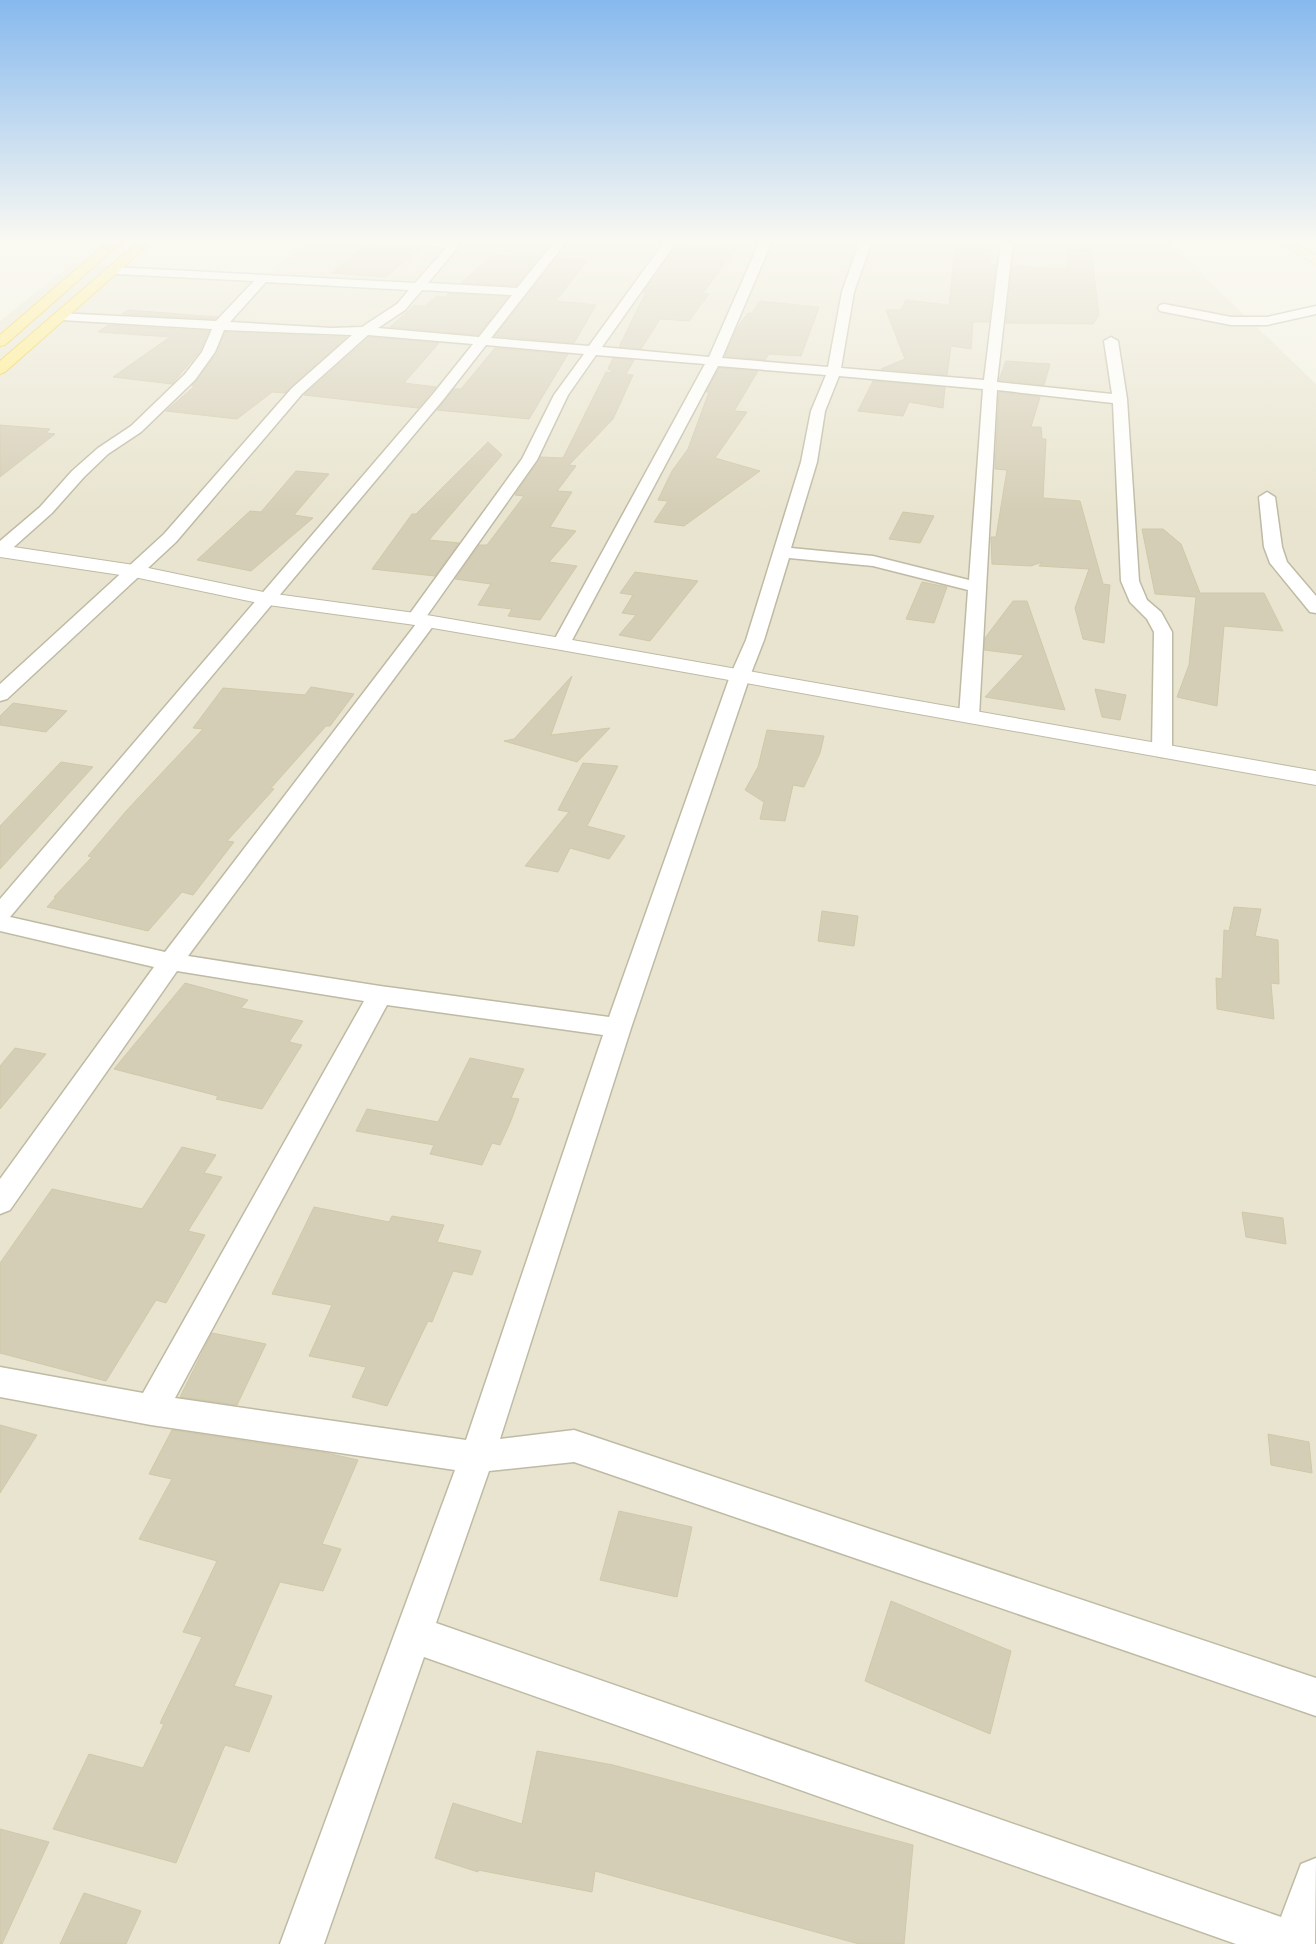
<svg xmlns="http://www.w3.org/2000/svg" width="1316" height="1944" font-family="'Source Sans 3',sans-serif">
	<rect width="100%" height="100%" fill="#f3f1e2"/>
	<!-- residential -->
	<path fill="#e8e4cf" d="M306,241H1167L1316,384V1944H0V321L73,263L269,275Z"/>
	<!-- building -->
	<path fill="#d5ceb6" stroke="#d1c8a9" d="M366,244L420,248L386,277L331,273Z
		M680,244L736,249L703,293L709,294L689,321L660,319L641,349L619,347L645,294L643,292L673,249L676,250Z
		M955,248L991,250L990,265H996L989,322H973L971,349L951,346L947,375L881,369L905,359L886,310H901L906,300L949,305Z
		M1066,249L1091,250L1099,315L1093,324L1006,323L1012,266L1068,269Z
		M493,255L540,257L516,286L461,283Z
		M556,258L587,260L556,301L596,305L574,343L495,336Z
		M449,293L508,297L478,335L390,327L415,305L425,306L436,296L445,297Z
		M760,301L819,307L801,356L769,354L765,360L725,356L737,328L748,313H752Z
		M128,310L218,317L215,319L122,314Z
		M108,325L209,331L200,351L172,384L113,377L170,337L98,332Z
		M225,332L347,337L285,393L272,392L237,419L166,411L195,386H192L217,353Z
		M369,337L439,343L404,383L436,387L418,408L304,395Z
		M495,348L568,354L529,419L437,410L454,389H461Z
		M613,358L634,360L626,374L633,375L613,419L569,465L576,466L557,491L572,492L550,527L576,531L549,562L577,566L540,620L508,616L512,609L478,605L491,584L455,579L479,545H487L524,496L515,495L540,457L563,458L606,372L615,373L608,369Z
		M1006,361L1050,364L1044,385L999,380Z
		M719,368L758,371L734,411L747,412L715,458L760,471L684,526L654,522L668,501L658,500L672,471L688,449L709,392H706Z
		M873,381L945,387L943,408L909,402L903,416L858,411Z
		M999,392L1040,397L1031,427H1041L1042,439H1046L1043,498L1080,501L1103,584L1110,585L1104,643L1083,639L1075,608L1089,569L1039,566L1042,562L1031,566L992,564L991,537H996L1007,470L995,469Z
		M0,425L50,429L46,433L55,434L0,477Z
		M488,442L502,455L429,540L459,543L435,576L372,569L412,514H416Z
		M296,471L329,474L294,515L313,518L251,571L197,560L250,511L261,512Z
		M903,512L934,516L920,543L889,539Z
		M1142,529H1163L1181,544L1200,593H1264L1283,631L1224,626L1217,706L1177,697L1189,665L1196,597L1155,594Z
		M635,572L698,581L650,641L619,635L636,615L622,613L633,595L620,593Z
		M922,582L947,587L934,623L906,619Z
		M1013,601H1027L1065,710L985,697L1024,655L984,650L985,638Z
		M572,676L551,735L610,728L577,762L504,741L514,739Z
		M311,687L354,694L330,726H326L271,788L274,789L227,841L234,842L193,895L182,892L148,931L47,907L56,897H54L92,857L88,856L127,810L203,729L193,728L223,688L305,695Z
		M1095,689L1126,695L1120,720L1102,717Z
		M13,703L67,711L46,732L0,725V716Z
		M767,730L824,736L820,753L804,787L793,785L785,821L760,819L764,802L745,790L758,767Z
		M61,762L93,767L0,869V826Z
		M583,763L618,766L587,826L625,836L609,859L570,848L558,872L525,866L569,812L558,810Z
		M1234,907L1261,909L1255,936L1278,940L1279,984L1271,983L1274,1019L1217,1009L1216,978L1222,979L1224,930L1229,931Z
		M822,911L858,916L854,946L818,941Z
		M185,983L248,1000L241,1008L303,1021L289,1042L302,1045L262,1109L216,1099L218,1096L114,1069Z
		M15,1048L46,1054L0,1109V1066Z
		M470,1058L524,1069L511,1098L519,1099L510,1123L500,1145L492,1143L482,1165L430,1154L434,1145L356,1131L367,1109L438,1122Z
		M182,1147L216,1155L204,1173L222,1177L188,1231L205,1235L166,1303L156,1300L106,1381L0,1353V1263L52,1189L142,1209Z
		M314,1207L389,1222L392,1216L444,1225L437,1242L481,1251L472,1275L453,1271L432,1322L428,1321L387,1406L352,1397L366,1367L309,1356L332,1305L272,1294Z
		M1242,1212L1283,1218L1286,1244L1246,1237Z
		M212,1333L266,1344L237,1405L180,1397Z
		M0,1425L37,1435L0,1493Z
		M172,1430L326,1453L358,1460L322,1544L341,1549L323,1591L280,1582L234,1686L272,1696L249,1752L225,1745L176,1863L53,1829L89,1754L143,1768L164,1724L160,1723L202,1637L183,1632L217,1561L139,1539L172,1479L149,1474Z
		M1268,1434L1309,1442L1312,1473L1271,1465Z
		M619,1511L692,1527L677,1597L600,1580Z
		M891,1601L1011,1651L990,1734L865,1681Z
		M537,1751L613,1765L913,1845L904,1944H859L595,1871L592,1892L478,1870V1872L435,1858L453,1803L522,1824Z
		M0,1829L49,1842L2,1944H0Z
		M84,1893L141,1911L126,1944H60Z"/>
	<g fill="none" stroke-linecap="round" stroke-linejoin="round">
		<defs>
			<path id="minor" d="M396,241H459L458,247L428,283L517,288L555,241H567L491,338L589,346L665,241H677L602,347L709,357L760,241H772L722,358L828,367L842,292L860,241H872L854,292L841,368L984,380L1001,241H1013L997,382L1112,394L1104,341L1111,337L1118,341L1127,399L1139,581L1147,600L1161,612L1172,632V751L1169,755L1162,757L1155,755L1152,751L1154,632L1147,619L1130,602L1121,581L1113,403L997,390L979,716L976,720L969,722L962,720L959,716L968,590L873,566L789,558L764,640L750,676L631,1028L500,1439L574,1430L1316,1678V1716L574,1462L489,1471L436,1623L1281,1917L1301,1864L1316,1858L1315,1944H1236L424,1657L324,1944H280L455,1470L151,1425L0,1397V1367L143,1393L364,1001L177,971L10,1210L0,1214V1179L154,967L0,931V899L433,394L473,344L368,335L302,394L176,542L7,699L0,701V684L164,534L292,388L352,335L224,330L215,352L195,380L141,432L108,454L84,477L52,513L6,554L0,555V541L40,507L72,471L98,448L131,426L185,374L202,352L212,329L62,320L58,319L56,316L58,313L216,321L254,281L116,274L112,273V267L415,283L446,248L402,244ZM266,282L409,290L397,304L362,327L331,328L230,322ZM422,290L512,295L479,337L378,328L405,310ZM486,345L584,354L554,395L522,459L406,619L409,623L416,624L165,952L10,917L443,400ZM596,355L705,364L552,644L554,648H568L570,644L718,366L826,375L811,411L801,462L746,640L730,676L609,1017L380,986L188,956L436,622L434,618L426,617L537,460L568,395ZM839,376L983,389L969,580L873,556L791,548L817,462L825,411ZM387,1005L603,1035L466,1440L175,1398Z
				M1164,304L1231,317H1267L1316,306V314L1267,325H1231L1160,311L1158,308L1160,305Z
				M1267,492L1275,497L1282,547L1287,562L1316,596V613L1310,612L1270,563L1264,547L1259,497Z"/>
			<path id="tertiary" d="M0,545L134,565L268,593L415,613L561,638L1316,771V785L561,650L415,625L268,605L134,577L0,557Z"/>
			<path id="secondary" d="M1276,241H1291L1316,255V264Z"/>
			<path id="trunk" d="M109,241H123L5,345L0,346V335Z
				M139,241H153L5,372L0,374V361Z"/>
		</defs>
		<!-- minor casing -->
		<use href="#minor" stroke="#bfbaa4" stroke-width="3"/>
		<!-- tertiary casing -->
		<use href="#tertiary" stroke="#bfbaa4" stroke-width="2"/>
		<!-- secondary casing -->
		<use href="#secondary" stroke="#d8d18c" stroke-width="2"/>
		<!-- trunk casing -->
		<use href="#trunk" stroke="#eec421" stroke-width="2"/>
		<!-- minor -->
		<use href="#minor" fill="#fff" fill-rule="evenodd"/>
		<!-- tertiary -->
		<use href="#tertiary" fill="#fff" fill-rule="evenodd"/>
		<!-- secondary -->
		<use href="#secondary" fill="#fffac0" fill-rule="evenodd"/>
		<!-- trunk -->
		<use href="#trunk" fill="#ffea78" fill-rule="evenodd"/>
	</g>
	<!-- sky -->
	<linearGradient id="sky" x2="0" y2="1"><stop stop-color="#87b9ee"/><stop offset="0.47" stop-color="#faf9f2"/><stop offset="1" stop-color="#faf9f2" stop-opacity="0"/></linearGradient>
	<rect width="1316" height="513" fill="url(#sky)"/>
</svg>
